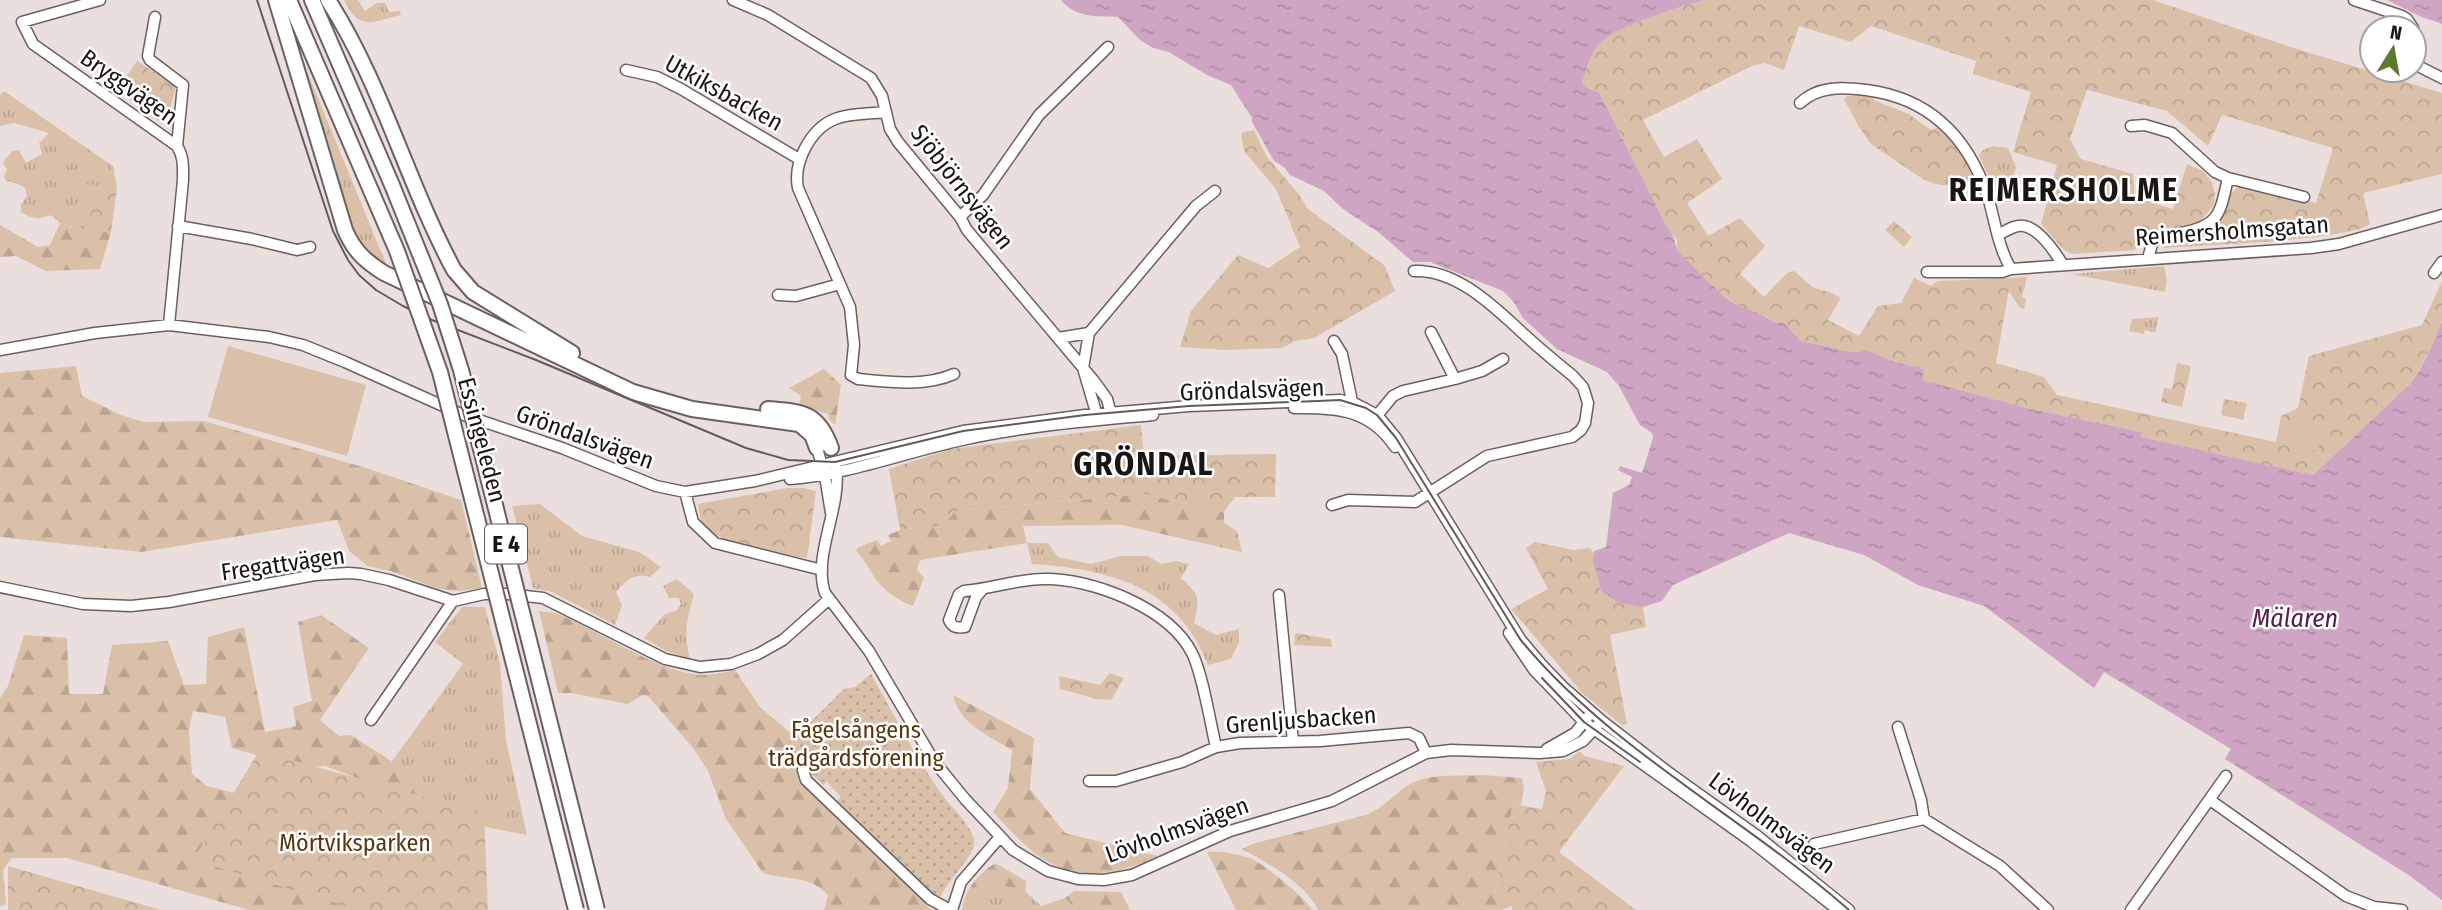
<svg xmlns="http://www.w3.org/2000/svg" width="2442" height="910" font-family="'Fira Sans Condensed',sans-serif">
	<defs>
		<pattern id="grass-tufts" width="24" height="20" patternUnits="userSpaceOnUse" patternTransform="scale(1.75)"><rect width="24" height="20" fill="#dac0a9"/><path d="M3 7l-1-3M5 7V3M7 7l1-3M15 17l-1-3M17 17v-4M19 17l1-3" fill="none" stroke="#baa491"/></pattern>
		<pattern id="forest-firs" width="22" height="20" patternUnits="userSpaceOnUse" patternTransform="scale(1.75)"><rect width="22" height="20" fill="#dac0a9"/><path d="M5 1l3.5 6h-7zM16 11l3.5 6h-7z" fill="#baa491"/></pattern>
		<pattern id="park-crowns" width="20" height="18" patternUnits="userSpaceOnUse" patternTransform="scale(1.75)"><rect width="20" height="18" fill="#dac0a9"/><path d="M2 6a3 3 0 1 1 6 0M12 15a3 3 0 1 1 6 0" fill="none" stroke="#baa491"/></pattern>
		<pattern id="garden-dots" width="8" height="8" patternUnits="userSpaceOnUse" patternTransform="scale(1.75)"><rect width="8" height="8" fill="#dac0a9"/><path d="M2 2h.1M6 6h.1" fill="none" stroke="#baa491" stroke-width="1.8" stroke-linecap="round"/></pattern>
		<pattern id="water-ripples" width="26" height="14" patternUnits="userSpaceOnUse" patternTransform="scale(1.75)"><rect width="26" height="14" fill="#cea5c2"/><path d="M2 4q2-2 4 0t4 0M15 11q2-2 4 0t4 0" fill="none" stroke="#b08da6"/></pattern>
	</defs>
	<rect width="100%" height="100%" fill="#ebdfde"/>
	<!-- grass -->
	<path fill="url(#grass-tufts)" d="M344,0H358L365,11L377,3H385L389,12L400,11L401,15C371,22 360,32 344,0Z
		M295,47L300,54L386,264L367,251L354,235Z
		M4,91L113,166L117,188L86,185L80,229L60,223L51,215C39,220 32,219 21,212V204L27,196L25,188L16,183L6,181L4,176L7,170L3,162L13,151L19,150L26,163L42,154L39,143L49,133L14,123L0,126V95Z
		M1993,146L2008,148L2016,167L2010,186L1999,200L1979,155L1983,150Z
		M2164,266L2167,281L2165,292L2071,274Z
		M2027,277L2022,297L2026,299L2024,309L2020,308L2006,287L2004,278Z
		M2159,317L2155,333L2145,330L2144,334L2129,331L2132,319Z
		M540,504L582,536L639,552L661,567L650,577C633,573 627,580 616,592L622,605L615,625L552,592L533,588L512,506Z
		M1027,543H1048L1058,557L1091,564L1121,556H1148L1161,564L1176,561L1189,564L1181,578C1200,596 1200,596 1194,623L1216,635L1239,629V642L1231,659L1208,665C1178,586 1108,569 1032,564Z
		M677,579L694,594C687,620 683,633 690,659L666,651L644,638L664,615L677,610L681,604L679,598H669L663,586Z
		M462,607H485L500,663L506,740L527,835L436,817L392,761L463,664L435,642Z
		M997,884L1026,892L1041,906L1065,898L1077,910H980L984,896Z"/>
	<!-- forest -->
	<path fill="url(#forest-firs)" d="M60,223L80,229L111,232L100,269L46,271L16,256L0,257V225L38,247L50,245Z
		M76,366L82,396L121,415L144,422L204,421L366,468L461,500L482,588L460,591L438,589L390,571L368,566L349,551L337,520L141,552L0,537V373Z
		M824,369L841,385L835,425L829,419L828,414L799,405L801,396L789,388Z
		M1145,494L1224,512V523L1237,531L1242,552L1122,525L1023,526L1027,543L920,560L917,570L924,578L913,606C897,600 882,590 873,575C867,566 864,559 856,551L857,548L877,540L881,546L891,541L888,535L900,530L943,525L955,511Z
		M539,611L555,613L570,619C607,637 663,673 702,675C713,675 725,672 735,670L760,707L795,737L789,744L799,762L797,768L800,777L874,848L931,910H824L828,895C810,875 786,880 763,873L726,819L708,771L693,748L648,696L643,695L628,704L571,693H558Z
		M321,615L369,648L320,720L339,736L351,735L413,775L436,817L370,783L325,766L300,768L232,748L225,717L193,711L189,730L192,774L207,786L293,808L449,910H249L67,858H12L3,870L6,904L0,907V698L8,686L24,635L67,638L69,694H103L112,645L168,641L184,685L206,684L208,637L244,627L265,732L296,726L293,707L312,701L298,622Z
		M953,695L1034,738L1030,789L1065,833L1158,856C1120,874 1079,883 1040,857C1022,845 1008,827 993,812L1008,788L1012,750C988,735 960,725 953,695Z
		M1483,775L1522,778L1524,788L1521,805L1513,804L1495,894L1526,900L1501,910H1318C1306,884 1267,862 1242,849L1255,843L1366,815C1383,808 1392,796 1407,786C1428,772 1458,777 1483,775Z
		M1207,852C1220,851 1239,854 1252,859C1265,865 1306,898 1312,910H1236Z
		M995,863L1026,881V892L997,884L984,896L980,910H962C966,887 977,876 995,863Z
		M1074,891L1121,892L1130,910H1077L1065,898Z"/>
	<!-- park -->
	<path fill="url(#park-crowns)" d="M1704,0H2153L2294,48L2442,93V174L2363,193L2370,224C2352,240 2196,246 2163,248L2173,242L2208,233L2218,223L2231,193L2238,187L2250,186L2316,203L2333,148L2222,115L2208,146L2167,111L2087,90L2070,139L2081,159L2133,174L2135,197L2173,209L2187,164L2203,171L2212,182L2215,194L2213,206L2199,223L2149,234L2135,250L2072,254L2064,250L2041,224L2057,165L2013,152L2031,92L1973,74L1976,61L1871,26L1851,42L1799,26L1784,70L1765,63L1752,66L1643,120L1664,157L1697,139L1722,179L1687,203L1708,236L1740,218L1765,246L1740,274L1764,297L1787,273L1794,271L1814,288L1830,292L1841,298L1828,320L1859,336L1878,306L1901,303L1914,278L1931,286L1938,281L2011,278L1996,363L2044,377L2057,395L2276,442L2281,416L2298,408L2309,356L2422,325L2442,281C2442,293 2442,308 2442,320C2440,332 2417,375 2410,384L2313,475L2140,437L2141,432L2031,409L1921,380L1924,369L1895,362L1866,350C1850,356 1821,343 1802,342L1784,323H1775L1768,317L1753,313L1727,299L1683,257L1677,248V240L1666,225L1599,92L1587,88L1582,83C1584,72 1591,52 1599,44C1616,26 1679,7 1704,0Z
		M137,61L176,86L167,120L162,124L117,90Z
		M1876,94L1873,100L1909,114L1931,130L1941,126L1960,145L1977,186L1940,185L1924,180L1871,144L1859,127L1844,99L1847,96Z
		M1254,130L1267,157L1298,193L1308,209L1385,266L1395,291L1314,338L1295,341L1282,348L1225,350L1180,347L1191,311L1238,255L1268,268L1300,247L1276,189L1244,151L1241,133Z
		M86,184L117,188L111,232L80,229Z
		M1894,221L1912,237L1904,247L1885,230Z
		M2177,363L2191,366L2182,407L2161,402L2164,388L2172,389Z
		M2224,399L2247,403L2243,420L2221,415Z
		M1141,425L1144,456L1276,454L1275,497H1235L1224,512L1145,494L955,511L944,525L900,530L889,469L951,449Z
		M787,488H803L816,491L807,558C780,553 714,547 701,520C699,516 699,509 698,504Z
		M1535,542L1573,550L1590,548L1595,556L1593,562L1602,592L1619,603L1643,607L1646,627L1610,635L1627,724L1622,725L1583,694L1511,609L1548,589L1526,548Z
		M1295,633L1331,639L1332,647L1294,645Z
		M1110,673L1124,678L1111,700L1097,699L1060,689L1059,676L1100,685Z
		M259,751L484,813L488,910H359L193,860Z
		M1580,751L1584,756L1624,766L1559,852L1636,910H1512V905L1525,900L1495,894L1513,804L1542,809L1546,791L1536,762L1569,759Z
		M8,866L161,910H8Z"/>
	<!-- garden -->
	<path fill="url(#garden-dots)" d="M871,674C895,716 917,761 946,800C955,811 977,831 974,846C971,858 948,881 941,896L931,895L835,803L841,797L827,782L823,785L814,776L810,777L808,765L799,762L788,744L844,689L855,687Z"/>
	<!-- pitch -->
	<path fill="#dac0a9" d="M2005,15L2016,26L1991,52L1980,41Z
		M228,346L366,385L347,456L208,417Z
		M2297,418L2320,424C2328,452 2309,457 2288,447L2287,443L2291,422Z"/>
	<!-- water -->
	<path fill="url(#water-ripples)" d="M1061,0H1704C1679,7 1616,26 1599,44C1591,52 1585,71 1582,83L1587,88L1599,92L1666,225C1675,237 1673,237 1677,249C1678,252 1722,295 1727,299C1740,308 1766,314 1775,323H1784L1802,342C1821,343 1850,356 1866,350L1895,362L1924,369L1922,380L2031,409L2141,432V437L2313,475L2410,384C2423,368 2434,341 2442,322V900L2410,876L2225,759L2231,749L2104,672L2094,688L1984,606L1918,585L1864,555L1789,533L1673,585L1662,601L1643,607L1619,603L1602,592L1593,562L1594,551L1606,547L1613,493L1629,485L1632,477L1618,470L1620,466L1642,473L1653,438L1652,433L1640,425L1619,386L1607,372L1557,349L1523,318L1513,301L1503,291L1430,262H1413L1378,232L1343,209L1324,191L1290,175L1284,167L1274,161L1252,122V118L1231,85L1207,75L1169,52L1153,48L1140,40L1118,17C1095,16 1076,18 1061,0Z
		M2387,0H2442V24L2419,16Z"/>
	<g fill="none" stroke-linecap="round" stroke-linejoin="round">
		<defs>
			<path id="minor" d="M100,0L22,22L33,44L177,146C184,157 183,167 183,180L169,325
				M733,0L768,15L871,78L882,96L890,129L898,142L960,217L967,230L1094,381L1107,399L1112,418
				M2354,0L2402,16L2407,19L2413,28
				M155,17L148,56L150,60L183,85L177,146
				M2414,62L2422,68L2442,78
				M626,70L657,77L681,89L799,159
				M1800,103C1818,86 1842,87 1866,90C1930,98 1968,137 1988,197C1995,221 1998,247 2011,269
				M885,112C869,114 850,113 835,119C810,129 793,163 798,188L850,307L854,345L851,375L858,379C889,382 925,387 954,374
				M2131,126L2145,125L2172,133L2215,172L2228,178L2304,197
				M960,217L983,195L1039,115L1108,47
				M178,226L252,239L297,250L310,247
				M1998,235C2006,231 2015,224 2024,226C2040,229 2055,252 2063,265
				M2148,258L2153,241C2162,237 2171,235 2181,233C2219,226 2220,214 2228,178
				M1927,272H2002L2011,269L2311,248L2339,244L2442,215
				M2434,273L2442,262
				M778,295L796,296L840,284
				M1431,332L1455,379
				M1058,338L1089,333
				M1334,341L1342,354L1353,406
				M0,350L95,333L169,325L269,337L303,345L345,362L461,414L562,448L656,486L685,492L755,481L963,431L1085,415L1189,406L1340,400L1354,403L1377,415L1396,438L1520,639L1541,664L1563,687L1602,721L1668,772L1756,835L1849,910
				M1294,408C1335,407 1370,409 1395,447
				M1098,419L1083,368L1089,333L1196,206L1215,191
				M1374,419L1393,396L1403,391L1455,379L1482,371L1503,359
				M817,448L825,476L831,513
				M836,468C842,507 812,556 825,593L869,651L934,761L965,799L1013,850L1048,871L1078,879L1104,880L1132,875L1230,831L1332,801L1426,753L1451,750L1540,753L1563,751L1583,741L1597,726
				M790,479C847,475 906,452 962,440C1024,426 1090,421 1153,415
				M685,492L693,522L715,543L822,570
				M1332,505L1348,500L1415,502L1487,456L1572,437L1581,430L1585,423L1588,403L1583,387L1573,376C1557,363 1541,350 1526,336C1496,309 1458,269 1414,271
				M0,587L83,604L131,606L169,602L315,575L348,573L361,574L389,580L453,601L484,594H508L543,598L665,659L700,667L731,664L758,654L783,640L828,600
				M982,590L976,597L965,627C957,628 953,628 949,620L959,594L964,591C991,589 1017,579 1044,579C1092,578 1169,608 1192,653C1203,675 1210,722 1216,747
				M1279,595L1293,742
				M1509,633L1534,670L1584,722L1752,842L1838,910
				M371,720L453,601
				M1898,727L1921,800L1924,819
				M1547,749L1575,733L1587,718
				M803,770L806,780L930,899L950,910
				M1089,781H1116L1182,762L1216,747L1240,743L1320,741L1409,733L1419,738L1426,753
				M2210,800L2346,896L2374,907L2402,910
				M1814,844L1924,819L2000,866L2048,910
				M952,910L961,882L1000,837
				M2131,910L2226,776"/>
			<path id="highway" d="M276,0L345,230C354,251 365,261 384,273L633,392L692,409L799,424L812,435L817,448
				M289,0L372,193
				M312,0L392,185
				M328,0C382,84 407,183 454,270L473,292L572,353
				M768,409C803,412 818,412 831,448"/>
		</defs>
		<!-- minor casing -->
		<use href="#minor" stroke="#6a605f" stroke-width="13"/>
		<!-- highway casing -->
		<use href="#highway" stroke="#6a605f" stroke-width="18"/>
		<!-- minor -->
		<use href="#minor" stroke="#fff" stroke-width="10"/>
		<!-- highway -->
		<use href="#highway" stroke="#fff" stroke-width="14"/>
		<!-- tram -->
		<path stroke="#625b5a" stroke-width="2" d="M257,0L333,231L348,260L359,275L376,290L403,306L432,320L536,360L746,448L788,460L835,462L963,431L1085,415L1189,406L1318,401L1340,400L1366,408L1377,415L1396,438L1520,639C1609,748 1743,817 1849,910
			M1542,678L1584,722L1640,762"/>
		<defs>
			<path id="highway-bridge" d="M392,185L440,304L461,370L597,910
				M372,193L397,251L440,372L576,910"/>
		</defs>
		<!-- highway-bridge casing -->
		<use href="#highway-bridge" stroke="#6a605f" stroke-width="18" stroke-linecap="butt"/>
		<!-- highway-bridge -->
		<use href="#highway-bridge" stroke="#fff" stroke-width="14"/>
	</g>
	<g text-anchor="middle" stroke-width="5" stroke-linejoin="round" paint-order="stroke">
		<!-- shield labels -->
		<rect fill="#fff" stroke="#5f5b5b" stroke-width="2" x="485" y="524.5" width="42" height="39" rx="5"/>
		<g font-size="23" font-weight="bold" fill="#1a1515">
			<text x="506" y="552">E 4</text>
		</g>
		<!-- street labels -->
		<g font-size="24" fill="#1a1515" stroke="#fff">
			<text transform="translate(129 87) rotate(35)" y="8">Bryggvägen</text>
			<text transform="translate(724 93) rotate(29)" y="8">Utkiksbacken</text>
			<text transform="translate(962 187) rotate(52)" y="8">Sjöbjörnsvägen</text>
			<text transform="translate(2232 231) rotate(-4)" y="8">Reimersholmsgatan</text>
			<text transform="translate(1252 390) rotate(-2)" y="8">Gröndalsvägen</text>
			<text transform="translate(585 437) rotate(20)" y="8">Gröndalsvägen</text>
			<text transform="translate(482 440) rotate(75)" y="8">Essingeleden</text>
			<text transform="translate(283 564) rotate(-8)" y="8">Fregattvägen</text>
			<text transform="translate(1301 720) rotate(-4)" y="8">Grenljusbacken</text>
			<text transform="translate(1772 823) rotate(37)" y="8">Lövholmsvägen</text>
			<text transform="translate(1177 830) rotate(-20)" y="8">Lövholmsvägen</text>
		</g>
		<!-- park labels -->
		<g font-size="24" fill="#59350e" stroke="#fff">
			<text x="856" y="738">Fågelsångens<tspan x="856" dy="28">trädgårdsförening</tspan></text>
			<text x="355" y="851">Mörtviksparken</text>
		</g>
		<!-- water labels -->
		<g font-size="26" font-style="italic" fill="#522046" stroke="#fff">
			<text x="2295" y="627">Mälaren</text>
		</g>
		<!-- district labels -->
		<g font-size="32" font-weight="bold" letter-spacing="2" fill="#1a1515" stroke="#fff">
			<text x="2064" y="201">REIMERSHOLME</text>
			<text x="1144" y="475">GRÖNDAL</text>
		</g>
	</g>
	<!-- north arrow -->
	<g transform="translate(2393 49) rotate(11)"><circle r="33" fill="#ffffff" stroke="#a3a1a1" stroke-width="2"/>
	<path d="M0-5L12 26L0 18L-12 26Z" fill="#5e7a2e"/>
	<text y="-10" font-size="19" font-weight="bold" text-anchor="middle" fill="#1a1515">N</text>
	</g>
</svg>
